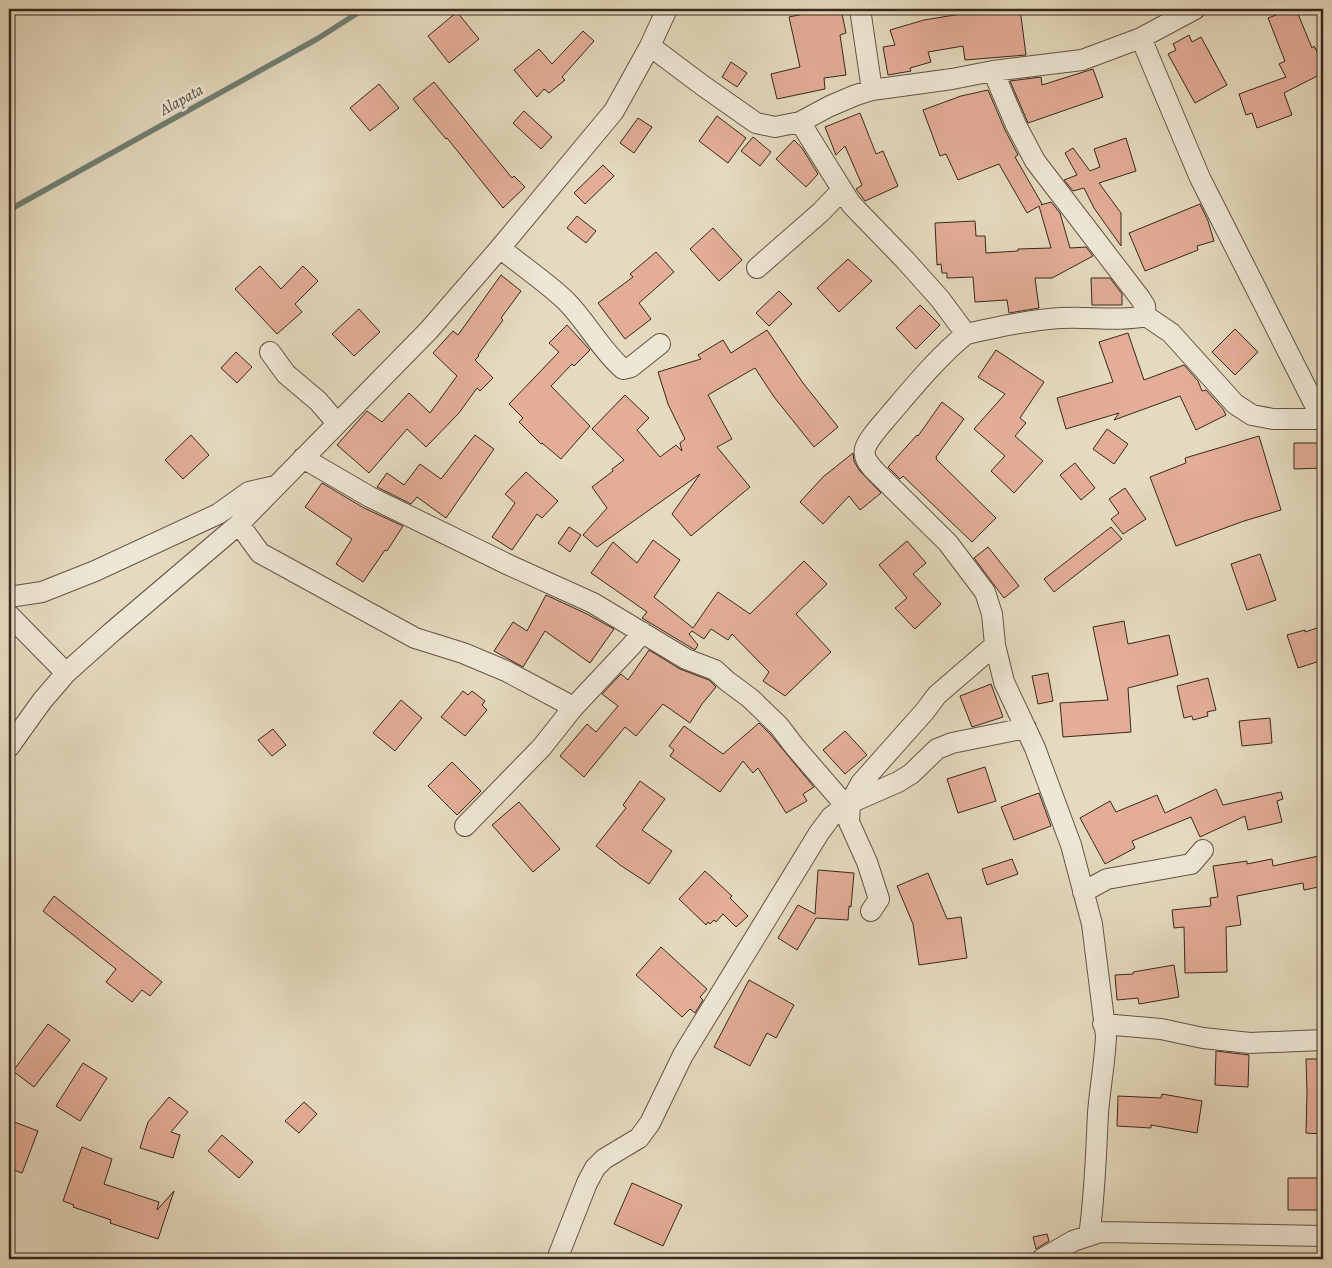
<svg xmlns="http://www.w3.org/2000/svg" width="1332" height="1268" font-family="Alegreya,serif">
	<rect width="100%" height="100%" fill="#e5dabe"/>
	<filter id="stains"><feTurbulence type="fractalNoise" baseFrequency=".004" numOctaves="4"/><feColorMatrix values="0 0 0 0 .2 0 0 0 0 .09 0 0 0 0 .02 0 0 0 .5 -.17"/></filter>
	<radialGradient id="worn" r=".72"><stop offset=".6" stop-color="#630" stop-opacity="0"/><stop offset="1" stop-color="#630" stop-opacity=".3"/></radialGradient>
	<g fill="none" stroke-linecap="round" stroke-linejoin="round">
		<!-- stream -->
		<path stroke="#708074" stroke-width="5.5" d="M9,210L317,39L364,9"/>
	</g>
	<!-- building -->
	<path fill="#e3ad97" stroke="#38281e" d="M828,9H841L846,33L840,35L846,75L824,78L825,89L777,99L771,74L800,67L789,17Z
		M992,9H1020L1026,55L965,60L963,46L928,52L931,62L910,68L911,71L888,75L883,47L895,45L890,30L924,20Z
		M1292,9H1296L1312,48L1314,46L1323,63V73L1284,93L1292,115L1257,128L1252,113L1246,115L1239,94L1286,77L1279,64L1285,61L1268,18Z
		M457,12L479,39L449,63L428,36Z
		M583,31L594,41L562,77L565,80L549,93L544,89L537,97L514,70L539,49L552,64Z
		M1189,35L1192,42L1201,37L1227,85L1195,103L1168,54L1176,50L1173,44Z
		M731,62L747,73L737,87L722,77Z
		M1093,69L1103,97L1028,123L1010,81L1041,77L1042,85Z
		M434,82L512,178L514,176L525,187L503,208L447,138L446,139L413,99Z
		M379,84L399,108L370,131L350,108Z
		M988,90L1005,130L1018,155L1015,157L1042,204L1041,205L1051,202L1060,213L1070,248L1086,247L1093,256L1052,278H1035L1039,308L1009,313L1007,300L975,302L973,277L947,278V273H942L941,264L937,265L935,223L975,221L976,236H985L986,253L1018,251V249L1051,248L1039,206L1027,213L999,164L958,180L946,154L940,156L923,110L961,96Z
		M524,111L552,137L541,149L513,123Z
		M860,113L876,154L883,151L898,186L865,201L856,189L862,185L845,146L836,155L825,127Z
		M717,116L746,138L728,163L699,141Z
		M638,118L652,127L634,153L620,143Z
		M753,137L771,152L760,166L741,151Z
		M1126,138L1136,171L1099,183L1121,213V246L1094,208L1084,188L1073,191L1064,180L1077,175L1065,153L1073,148L1090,171L1100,167L1094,149Z
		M794,140L802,148L818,174L806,187L776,159Z
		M603,165L614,176L585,204L574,193Z
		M1200,204L1208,221L1214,241L1197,246L1198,250L1145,271L1129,233Z
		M577,216L596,231L586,243L567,228Z
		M713,228L742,260L719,281L690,249Z
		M656,252L674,272L639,303L651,319L625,339L598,303L633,277L630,274Z
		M848,259L872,281L839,312L817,288Z
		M260,266L281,289L303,266L318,281L295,304L302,312L277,334L235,289Z
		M501,275L521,291L501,318L503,320L478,355L479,356L475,360L493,378L480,391L477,388L459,413L426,447L407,429L369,473L337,445L367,411L382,422L409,393L430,413L457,376L433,353L453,331L458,335Z
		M1091,278H1110L1122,294V305H1092Z
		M779,291L792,304L769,326L756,313Z
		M920,305L940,325L916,349L896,328Z
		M359,309L380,332L354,356L332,334Z
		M567,325L590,350L574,366L572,364L551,386L590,426L561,459L542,443L541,444L519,422L523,418L509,404L559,352L549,343Z
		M1235,329L1258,352L1235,375L1212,352Z
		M767,330L803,383L838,427L814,447L774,397L755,368L708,395L732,439L717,447L750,487L691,536L672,514L700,474L597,547L583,535L607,508L592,487L613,471L612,469L624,460L592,429L625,395L649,418L637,430L660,457L676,445L682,451L680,443L685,439L668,404L658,372L701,359L698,355L723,340L731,353Z
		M1128,333L1144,380L1184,365L1198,381L1202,391L1206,390L1223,409L1226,415L1196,430L1180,396L1114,420L1119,413L1066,429L1057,398L1113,382L1099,342Z
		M996,350L1044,382L1020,418L1026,423L1015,436L1043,461L1014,493L991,471L1005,456L974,429L1005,394L978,377Z
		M236,352L252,367L237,383L221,368Z
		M942,402L964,419L936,457L937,460L996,518L972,542L903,476L900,479L888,467L917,435L918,436Z
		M1107,429L1128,444L1114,464L1093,449Z
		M191,435L209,455L183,479L165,460Z
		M475,435L494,449L446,518L417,497L411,504L377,487L387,473L404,485L420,464L441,479Z
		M1259,436L1281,510L1244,521L1176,546L1150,477L1186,463L1185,458Z
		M1294,443H1323V468L1294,469Z
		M853,453L854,461L859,470L881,493L860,510L849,496L823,524L800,502L823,477Z
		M1075,463L1095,488L1081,500L1060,475Z
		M526,472L558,501L542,518L537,514L512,550L492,537L515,503L505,494Z
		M322,483L364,508L403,526L387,551L385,550L363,582L336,564L352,539L305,507Z
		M1125,488L1146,519L1123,534L1111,519L1119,513L1109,499Z
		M569,527L581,535L570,552L558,543Z
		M1111,527L1122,539L1054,592L1044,579Z
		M653,540L680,560L654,597L693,628L718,592L750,614L804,561L827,584L796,614L831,652L785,696L763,681L769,672L732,634L728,640L711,629L704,639L692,631L689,634L698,645L695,650L642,618L647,612L591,573L613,542L637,563Z
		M907,541L926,563L913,574L941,604L915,629L895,608L907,598L879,565Z
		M988,547L1019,586L1004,598L974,558Z
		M1260,554L1276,600L1247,610L1231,564Z
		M546,595L587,614L614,629L590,663L545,631L523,667L494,651L513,622L527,631Z
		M1124,621L1128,644L1169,635L1178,675L1128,688L1131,732L1063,737L1060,703L1108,700L1093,627Z
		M1323,626V660L1298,668L1287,635L1305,630V632Z
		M649,650L680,669L709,680L716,687L702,704L690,723L663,704L636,736L625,727L584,777L560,756L587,724L596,732L618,706L602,694L621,674L628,680Z
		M1048,673L1053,701L1038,704L1032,676Z
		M1208,678L1216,710L1207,712L1208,716L1193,720L1192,716L1184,718L1177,686Z
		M991,684L1003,717L972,727L960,696Z
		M463,691L468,695L472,691L485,701L482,705L487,710L465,736L441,717Z
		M401,700L422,718L395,751L373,733Z
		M1270,718L1272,743L1242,746L1239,721Z
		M759,723L770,734L814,787L803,794L807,801L786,813L758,768L753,773L743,761L720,792L670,756L674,750L669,746L684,726L723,754Z
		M273,729L286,745L272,756L258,740Z
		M845,731L867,755L845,774L823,750Z
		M452,762L481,791L457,815L428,786Z
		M985,767L996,801L958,813L947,779Z
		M640,781L665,799L642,830L672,851L649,884L620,865L596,846L626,808L623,805Z
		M1216,789L1223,805L1281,792L1283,799L1277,801L1282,822L1248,830L1245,816L1200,837L1191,817L1132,841L1135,848L1105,864L1080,818L1110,801L1116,812L1157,795L1165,813Z
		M1039,793L1051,826L1014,840L1001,807Z
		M519,802L560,849L533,872L492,825Z
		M1323,855V886L1304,890L1303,883L1237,896L1241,925L1226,927L1227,972L1185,973L1184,927L1174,928L1172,910L1211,906L1210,898L1218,897L1213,866L1247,861V864L1272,859L1273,866Z
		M1012,859L1018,874L987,885L982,869Z
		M818,870L854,873L851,907L849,906L848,920L816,918L797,950L778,938L798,905L815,914Z
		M705,871L732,896L730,898L748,916L736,927L723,914L716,922L714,920L710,924L708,922L706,925L679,899Z
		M928,873L947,919L961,917L967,958L919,965L913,924L897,886Z
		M54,896L162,982L150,996L142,990L132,1002L106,982L116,969L43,911Z
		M661,947L707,989L700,997L703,1000L695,1013L690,1009L682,1017L636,975Z
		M1174,965L1179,997L1139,1004L1138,998L1117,1000L1115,975L1133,974V972Z
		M749,980L794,1005L776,1038L767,1033L750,1066L714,1047Z
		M48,1024L70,1040L34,1087L13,1071Z
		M1216,1051L1249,1055L1248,1087L1215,1085Z
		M1306,1059H1323V1134L1306,1133L1307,1092Z
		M83,1063L107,1078L80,1121L56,1106Z
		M1162,1094L1202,1101L1197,1133L1151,1125V1128L1117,1126L1118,1096L1161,1098Z
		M169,1097L188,1112L171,1132L180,1135L173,1158L140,1148L148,1122Z
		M304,1102L317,1114L299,1133L285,1121Z
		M9,1120L38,1131L22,1173L9,1168Z
		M222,1135L253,1162L239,1178L208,1151Z
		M82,1147L112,1159L104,1184L159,1202L157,1210L174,1191L158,1239L110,1223L111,1220L73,1207L74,1205L63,1201Z
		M1288,1178H1318V1210H1288Z
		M632,1183L682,1205L663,1246L614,1224Z
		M1047,1234L1049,1241L1036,1249L1033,1237Z"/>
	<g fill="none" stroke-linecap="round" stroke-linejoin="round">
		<defs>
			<path id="street" d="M860,9L872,90
				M1141,38L1200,178L1322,419
				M650,46L702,85L756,123L775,127L800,122L830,106L856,95L872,90L952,79L993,71L1082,60L1141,38L1195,9
				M993,71L1016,125L1035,161L1140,298L1145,306L1146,316
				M800,122L851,204L906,261L940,299L966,334C938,357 915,385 892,412C884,422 868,438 865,449C863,458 869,464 874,470L948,543L985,592L992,614L995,645L1004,682L1035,748L1071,845L1092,924L1106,1036C1105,1062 1100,1087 1098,1113C1096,1154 1095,1195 1089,1236
				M500,248C522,266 546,282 566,301C587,322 601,350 623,369L631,367L660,344
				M757,268L821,212L842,190
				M966,334C998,327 1029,320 1061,318C1089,316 1118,322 1146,316L1171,333L1235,404L1252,415L1273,419H1323
				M270,352L286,374L318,401L337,423
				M303,458L370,497L509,565L593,603L686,659L715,670L727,681L750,698L779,726L795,747L839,798L850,803L861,783L925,711L937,695L995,645
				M239,524L260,553L415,638L463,653L506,671L564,702L572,709L542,747L465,826
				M9,597L42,592L95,571L218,514L249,492L275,486
				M9,615L66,673
				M572,709L632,645L642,632
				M9,747L42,701L66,673L112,632L239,524L429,330L500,248L614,111L650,46L667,9
				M850,803L849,822L867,862L879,899L871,911
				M1083,892L1107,879L1191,864L1203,850
				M1103,1024L1161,1029L1203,1038L1250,1043L1323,1040
				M557,1259L587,1183L595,1168L604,1159L639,1138L650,1123L683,1055L819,833L831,817L850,803L898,782L911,774L937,749L952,743L1026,728
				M1042,1259L1073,1241L1100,1232L1323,1236"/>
		</defs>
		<!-- street casing -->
		<use href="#street" stroke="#635446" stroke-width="22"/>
		<!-- street -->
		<use href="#street" stroke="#eee7d5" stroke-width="20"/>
	</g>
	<g text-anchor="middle" stroke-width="5" stroke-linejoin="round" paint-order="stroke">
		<!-- water labels -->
		<g font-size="16" font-style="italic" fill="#504d42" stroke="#eee7d5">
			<text transform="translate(181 99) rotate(-29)" y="6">Alapata</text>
		</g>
	</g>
	<!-- margin -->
	<rect width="1332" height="1268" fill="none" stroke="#e5dabe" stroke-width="30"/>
	<rect x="10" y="10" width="1312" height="1248" fill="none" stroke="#38281e" stroke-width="2.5"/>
	<rect x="15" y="15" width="1302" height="1238" fill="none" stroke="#38281e"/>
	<rect width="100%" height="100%" filter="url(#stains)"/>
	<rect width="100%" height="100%" fill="url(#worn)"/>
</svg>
